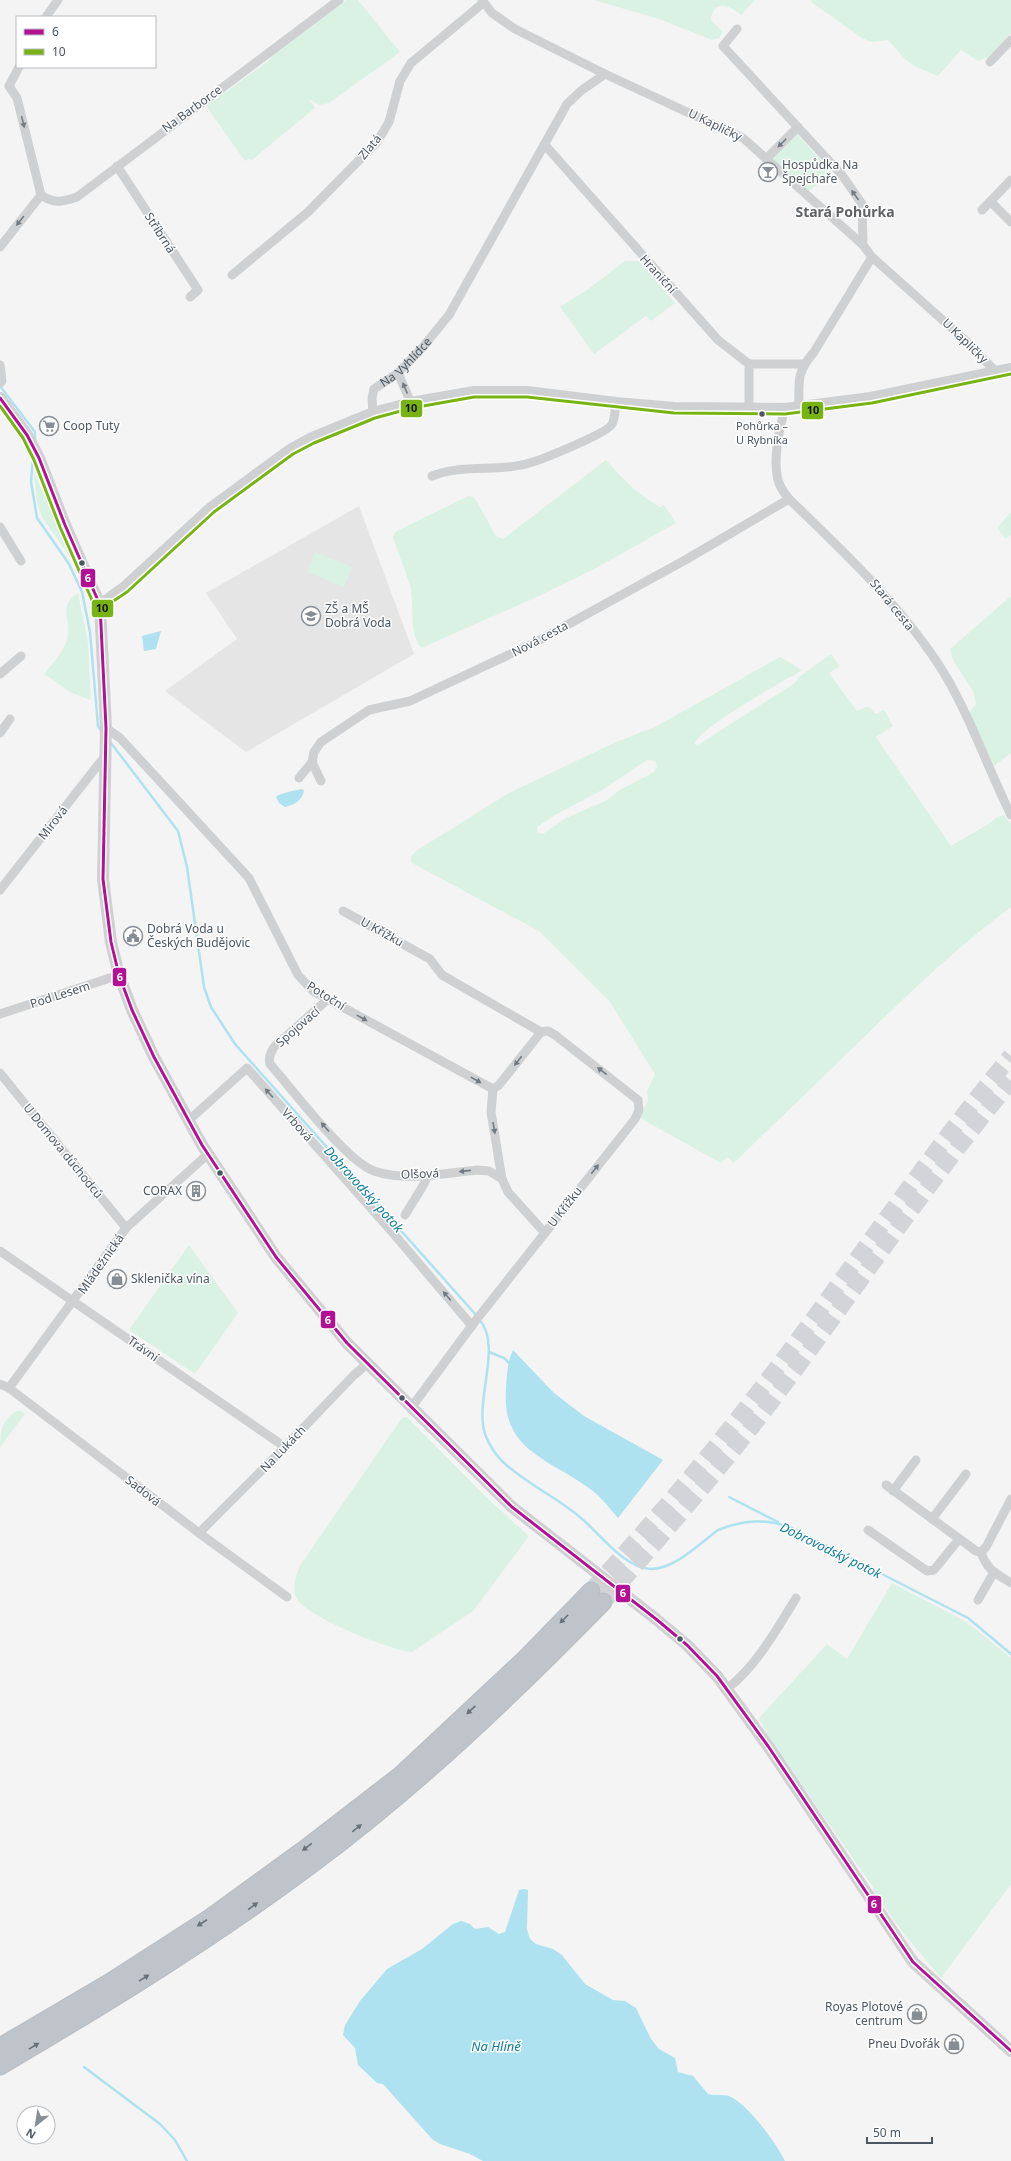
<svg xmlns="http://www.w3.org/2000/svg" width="1011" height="2161" font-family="'Noto Sans',sans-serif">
	<rect width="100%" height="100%" fill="#f4f4f4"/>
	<!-- education -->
	<path fill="#e6e5e6" d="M359,506L414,654L246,752L165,691L237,639L206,593Z"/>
	<!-- green -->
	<path fill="#d9f2e3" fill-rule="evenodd" d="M346,0H358L400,52L329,103L319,105L309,99L315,108L252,160L249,159L245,161L206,106L267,62L275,53Z
		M594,0H755L741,15C728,4 713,0 711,20L723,32L719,38L712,40L659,19Z
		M812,0H1011V33L989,57L978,61L961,50L938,76L914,66L903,57L888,40L871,42L862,38L811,2Z
		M797,134L832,172L830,177L808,191L773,159Z
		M625,261H639L675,303L651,321L646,316L594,354L560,307L587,290Z
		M606,460C623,479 638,495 660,507L664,505L676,523L598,567L539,596L421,648C408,630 415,605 410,585C405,569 398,553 393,538L395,532L468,496L473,497L477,502L496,536L503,539Z
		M34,472L73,561L42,517L37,503Z
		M1011,512V535L1006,539L997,528Z
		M315,552L352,567L344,587L307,572Z
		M78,593L88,643L91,700L72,693L44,674C52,664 63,653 67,640C73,618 56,608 78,593Z
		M1011,596V753L994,766L969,713L976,704L973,691L953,660L950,649Z
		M831,654L840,666L829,673L857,711L868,706L876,714L884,710L893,726L876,737L951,846L990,823L997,817L1004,815L1011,824V907C945,956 887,1015 828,1072C797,1103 765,1132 734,1163L727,1157L721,1163L640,1118L648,1100L647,1091L655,1074L610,1002L539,931L414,864L411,862V857L416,851L509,793L616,742L655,727L780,657L802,670C784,681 698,728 695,744L698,745L795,683L799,677ZM647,760L655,761L657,766L654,772L620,790L607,800L566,818L543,834L537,832V827L555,815L602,790Z
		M189,1245L238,1313L195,1374L129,1330Z
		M17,1411H22L25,1414L0,1447C0,1432 2,1419 17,1411Z
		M407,1417L486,1497L529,1536L473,1611L412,1652C390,1650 305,1617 296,1597C292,1587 296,1573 301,1564L402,1418Z
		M892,1583L961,1619L977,1630L1011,1658V1884L941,1978L904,1934L873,1891V1887L772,1743L759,1718L827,1644L847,1659Z"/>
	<!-- water -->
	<path fill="#aee2f0" d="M161,631L156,649L144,651L142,636Z
		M301,789L304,790C303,800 294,805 285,807L279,803L276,797C280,793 294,791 301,789Z
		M513,1350L554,1393L584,1416L663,1460L618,1518C610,1509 602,1498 593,1491C551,1459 501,1452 506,1389C507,1375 507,1363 513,1350Z
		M524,1889L528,1890L527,1929L530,1939L536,1944L553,1949L562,1955L585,1984L613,2000L625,2001L636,2008L651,2039L659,2049L675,2058L678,2072L693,2076L708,2094C714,2096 723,2094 729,2096C747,2103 777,2144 785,2161H483L470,2154L440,2144L432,2139L383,2084L377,2083L358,2065L355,2048L343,2035L345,2025L360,2001L387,1969L422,1949L453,1924L461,1921L470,1924L475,1929L488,1927L499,1934L505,1932L519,1890Z"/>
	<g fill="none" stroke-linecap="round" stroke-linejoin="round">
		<!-- stream -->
		<path stroke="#aee2f0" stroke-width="2.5" d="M0,386L35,432V440
			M33,457L31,482L37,518L69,564L82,592L90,632L98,726L102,732
			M111,743L178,831L187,867L204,987L211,1007L235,1044L476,1315
			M479,1319C503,1346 474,1400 485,1434C489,1445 495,1454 503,1462C526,1484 557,1497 581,1518C600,1534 624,1568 651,1569C675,1569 699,1544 718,1530C743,1520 766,1518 792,1528L968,1618L1011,1654
			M489,1352L504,1358L509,1363
			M729,1497L778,1522
			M84,2067L160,2124L175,2140L187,2161"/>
		<!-- motorway-tunnel -->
		<path stroke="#d2d4d7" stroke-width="17" stroke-dasharray="17 8" stroke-linecap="butt" d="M591,1591C646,1530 700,1468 750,1403C839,1289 918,1168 1011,1056
			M603,1602C658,1540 713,1477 764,1411C847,1302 923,1187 1011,1081"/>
		<defs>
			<path id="motorway" d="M0,2047L109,1983L210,1918L305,1849L401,1775L525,1659L591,1591
				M0,2066C107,2003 213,1938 312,1864C417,1786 512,1695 603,1602"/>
		</defs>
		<!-- motorway casing -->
		<use href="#motorway" stroke="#b9bec3" stroke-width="19"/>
		<!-- minor -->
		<g stroke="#ced0d2" stroke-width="9">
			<path d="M482,0L492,13L515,29L605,74L743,138L863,245L872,257L965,340L996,372"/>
			<path d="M46,17L58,0"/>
			<path d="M737,29L723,46L842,175L862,204L863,245"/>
			<path d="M990,62L1011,40"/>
			<path d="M9,86L17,98L41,195C54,204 62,202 77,197L339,0"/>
			<path d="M9,86L19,67"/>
			<path d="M544,144L718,340L749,364V409"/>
			<path d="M766,159L798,127"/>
			<path d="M117,166L198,290L190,297"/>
			<path d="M991,202L1011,222"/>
			<path d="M982,210L1011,180"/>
			<path d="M0,247L41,195"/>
			<path d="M232,275L308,212L377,142L389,122L400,81L411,63L483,3"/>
			<path d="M749,364H803"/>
			<path d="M0,365L2,381L0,383"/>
			<path d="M398,373L411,403"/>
			<path d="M799,407C799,381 796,373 814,352L872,257"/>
			<path d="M785,409C779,429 772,463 779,483C781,488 785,494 789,499C842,550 896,601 937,662C968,709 986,765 1011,815"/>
			<path id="s1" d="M373,413L372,398L374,389L398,373L422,348L449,315L567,104L582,90L605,74"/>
			<path d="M432,476C462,464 496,472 526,464C539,461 608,433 612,424C615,419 615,410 616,403"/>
			<path d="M0,527L21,561"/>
			<path d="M0,674L21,656"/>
			<path d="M106,728L120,738L249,878L298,975L313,991L493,1089"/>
			<path d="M0,733L10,719"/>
			<path d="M312,762L321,781"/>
			<path d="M299,778L312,762L314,752L321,742L369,710L410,701L536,642L687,559L789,499"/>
			<path d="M0,890L105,756"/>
			<path d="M343,911L430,959L442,975L541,1032L548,1031L555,1035L638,1100L639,1110L635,1119L473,1324L411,1408"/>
			<path d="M328,999L274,1047C271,1053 268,1057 270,1064C292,1089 346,1161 374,1171C406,1182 445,1173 477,1170L489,1171L502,1179"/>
			<path d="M0,1014L119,975"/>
			<path d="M0,1073L126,1228"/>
			<path d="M493,1089L491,1112L502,1179L508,1192L545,1233"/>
			<path d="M493,1089L499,1085L541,1032"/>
			<path d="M189,1120L247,1068L393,1233L472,1326"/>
			<path d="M405,1215L424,1184L428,1175"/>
			<path d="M0,1251L285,1447"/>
			<path d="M0,1384L9,1388L199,1533L287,1597"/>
			<path d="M9,1388L126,1228L208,1154"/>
			<path d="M886,1485L976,1551L981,1552"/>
			<path d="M893,1491L916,1460"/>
			<path d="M932,1519L966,1474"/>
			<path d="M868,1530L927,1571L934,1570L959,1539"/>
			<path d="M199,1533L285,1447L353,1376L367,1364"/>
			<path d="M981,1552L986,1547L1011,1499"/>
			<path d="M981,1552C987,1570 995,1573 1011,1583"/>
			<path d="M978,1600L994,1572"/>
			<path d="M728,1688C757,1665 777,1629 796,1598"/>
		</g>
		<!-- tertiary -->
		<path stroke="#ced0d2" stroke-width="12" d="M0,398L27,435L39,458L65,525L100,605L106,728L103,879L111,942L119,975L132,1010L154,1057L202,1145L276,1257L347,1343L512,1507L656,1619L687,1645L717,1676L768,1746L913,1962L1011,2051
			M100,605L124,588L211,508L290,450L312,438L373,413L411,403L474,392H527L616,403L674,408L785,409L871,398L1011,369"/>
		<!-- motorway -->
		<use href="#motorway" stroke="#bec4c9" stroke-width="17"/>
		<defs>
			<path id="bus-1" d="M0,398L27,435L39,458L65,525L100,605L106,728L103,879L111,942L119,975L132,1010L154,1057L202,1145L276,1257L347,1343L512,1507L656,1619L687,1645L717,1676L768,1746L913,1962L1011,2051"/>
			<path id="bus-2" d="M0,406L23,438L34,460L60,527L95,607L100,610L127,592L214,512L293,454L314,443L375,418L412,408L474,397H527L674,413L785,414L872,403L1011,374"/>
		</defs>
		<!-- bus-1 casing -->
		<use href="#bus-1" stroke="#fff" stroke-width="6"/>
		<!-- bus-2 casing -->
		<use href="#bus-2" stroke="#fff" stroke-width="6"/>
		<!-- bus-1 -->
		<use href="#bus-1" stroke="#b41095" stroke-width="3"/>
		<!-- bus-2 -->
		<use href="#bus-2" stroke="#77b413" stroke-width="3"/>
	</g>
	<!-- one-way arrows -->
	<defs><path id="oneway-solid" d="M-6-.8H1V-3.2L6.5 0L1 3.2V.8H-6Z"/></defs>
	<g fill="#727b83">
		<use href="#oneway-solid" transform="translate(23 122) rotate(76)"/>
		<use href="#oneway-solid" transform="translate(782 143) rotate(135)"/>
		<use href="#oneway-solid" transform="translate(855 195) rotate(-126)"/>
		<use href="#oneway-solid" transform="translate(20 221) rotate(129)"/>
		<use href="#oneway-solid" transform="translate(405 388) rotate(-113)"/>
		<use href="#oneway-solid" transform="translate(362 1018) rotate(29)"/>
		<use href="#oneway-solid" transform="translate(518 1061) rotate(128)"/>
		<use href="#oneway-solid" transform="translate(602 1071) rotate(-142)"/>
		<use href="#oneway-solid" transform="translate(476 1080) rotate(29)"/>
		<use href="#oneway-solid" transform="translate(269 1093) rotate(-132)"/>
		<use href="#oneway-solid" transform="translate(325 1127) rotate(-131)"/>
		<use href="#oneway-solid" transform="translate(494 1128) rotate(80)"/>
		<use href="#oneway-solid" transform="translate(595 1169) rotate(-52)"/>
		<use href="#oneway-solid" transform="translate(465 1171) rotate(174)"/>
		<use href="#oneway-solid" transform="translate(447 1296) rotate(-130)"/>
	</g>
	<g fill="#67727b">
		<use href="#oneway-solid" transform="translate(564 1619) rotate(135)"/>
		<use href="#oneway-solid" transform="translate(471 1710) rotate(137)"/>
		<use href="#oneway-solid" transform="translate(357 1828) rotate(-39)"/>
		<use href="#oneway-solid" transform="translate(307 1847) rotate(143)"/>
		<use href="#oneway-solid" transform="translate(253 1906) rotate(-36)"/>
		<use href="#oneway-solid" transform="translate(202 1923) rotate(147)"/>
		<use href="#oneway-solid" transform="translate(144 1978) rotate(-32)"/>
		<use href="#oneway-solid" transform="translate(34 2046) rotate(-31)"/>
	</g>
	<!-- icons -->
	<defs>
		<symbol id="bar-ring" viewBox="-11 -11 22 22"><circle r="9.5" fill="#fff" stroke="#868d94" stroke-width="1.5"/><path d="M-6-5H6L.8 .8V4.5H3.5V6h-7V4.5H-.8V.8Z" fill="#868d94"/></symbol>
		<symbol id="supermarket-ring" viewBox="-11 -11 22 22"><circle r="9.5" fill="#fff" stroke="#868d94" stroke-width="1.5"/><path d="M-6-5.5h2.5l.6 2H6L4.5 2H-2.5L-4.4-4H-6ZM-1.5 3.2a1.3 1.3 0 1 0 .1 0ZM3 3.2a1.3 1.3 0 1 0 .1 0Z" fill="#868d94"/></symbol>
		<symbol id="school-ring" viewBox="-11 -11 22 22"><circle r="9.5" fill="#fff" stroke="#868d94" stroke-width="1.5"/><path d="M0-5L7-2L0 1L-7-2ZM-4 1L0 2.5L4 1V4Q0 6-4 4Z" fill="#868d94"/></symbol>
		<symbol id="civic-ring" viewBox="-11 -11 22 22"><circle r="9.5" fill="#fff" stroke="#868d94" stroke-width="1.5"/><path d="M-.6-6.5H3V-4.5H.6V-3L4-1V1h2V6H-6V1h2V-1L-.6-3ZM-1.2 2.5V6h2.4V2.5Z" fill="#868d94"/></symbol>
		<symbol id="building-ring" viewBox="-11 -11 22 22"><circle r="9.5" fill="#fff" stroke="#868d94" stroke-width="1.5"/><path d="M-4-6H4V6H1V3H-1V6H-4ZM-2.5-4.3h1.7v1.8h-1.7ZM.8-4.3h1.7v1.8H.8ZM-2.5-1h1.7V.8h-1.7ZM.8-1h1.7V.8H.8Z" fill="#868d94"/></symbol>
		<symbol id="shop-ring" viewBox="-11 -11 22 22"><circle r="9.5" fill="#fff" stroke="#868d94" stroke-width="1.5"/><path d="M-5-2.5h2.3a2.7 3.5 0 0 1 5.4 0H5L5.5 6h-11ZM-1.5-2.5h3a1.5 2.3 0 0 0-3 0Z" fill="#868d94"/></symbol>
	</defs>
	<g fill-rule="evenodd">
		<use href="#bar-ring" x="757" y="161" width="22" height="22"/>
		<use href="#supermarket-ring" x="38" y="415" width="22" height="22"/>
		<use href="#school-ring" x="300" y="605" width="22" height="22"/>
		<use href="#civic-ring" x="122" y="925" width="22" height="22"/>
		<use href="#building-ring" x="185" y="1180" width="22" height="22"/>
		<use href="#shop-ring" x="106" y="1268" width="22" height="22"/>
		<use href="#shop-ring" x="906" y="2003" width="22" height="22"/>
		<use href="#shop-ring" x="943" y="2033" width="22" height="22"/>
	</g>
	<!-- markers -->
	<g fill="#4a5661" stroke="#fff" stroke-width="1.5">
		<circle cx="762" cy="414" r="3.5"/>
		<circle cx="82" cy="563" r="3.5"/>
		<circle cx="220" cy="1173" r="3.5"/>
		<circle cx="402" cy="1398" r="3.5"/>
		<circle cx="680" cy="1639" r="3.5"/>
	</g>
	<g text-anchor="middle" stroke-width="3" stroke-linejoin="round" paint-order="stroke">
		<!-- bus labels -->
		<g font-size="11" fill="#4a5661" stroke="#fff">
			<text x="762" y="430">Pohůrka –<tspan x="762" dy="14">U Rybníka</tspan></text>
		</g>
		<!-- street labels -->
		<g font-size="12" fill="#4a5661" stroke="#fff">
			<text transform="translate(192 109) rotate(-36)" y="4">Na Barborce</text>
			<text transform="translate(715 125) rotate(26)" y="4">U Kapličky</text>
			<text transform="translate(370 147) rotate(-50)" y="4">Zlatá</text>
			<text transform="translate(160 233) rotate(57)" y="4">Stříbrná</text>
			<text transform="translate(658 274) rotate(48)" y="4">Hraniční</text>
			<text transform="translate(965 341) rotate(44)" y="4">U Kapličky</text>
			<text dy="4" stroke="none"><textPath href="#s1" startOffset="66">Na Vyhlídce</textPath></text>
			<text transform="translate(892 605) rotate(51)" y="4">Stará cesta</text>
			<text transform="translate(540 639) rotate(-28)" y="4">Nová cesta</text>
			<text transform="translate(53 823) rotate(-52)" y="4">Mírová</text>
			<text transform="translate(382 932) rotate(29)" y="4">U Křížku</text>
			<text transform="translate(60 995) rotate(-18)" y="4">Pod Lesem</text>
			<text transform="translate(326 996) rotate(32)" y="4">Potoční</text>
			<text transform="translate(298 1027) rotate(-41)" y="4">Spojovací</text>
			<text transform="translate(297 1125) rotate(48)" y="4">Vrbová</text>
			<text transform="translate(63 1151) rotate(51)" y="4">U Domova důchodců</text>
			<text transform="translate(420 1174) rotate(-2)" y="4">Olšová</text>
			<text transform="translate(565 1207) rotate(-52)" y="4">U Křížku</text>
			<text transform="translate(101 1264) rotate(-55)" y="4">Mládežnická</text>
			<text transform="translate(143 1349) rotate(35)" y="4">Trávní</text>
			<text transform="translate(283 1449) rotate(-46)" y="4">Na Lukách</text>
			<text transform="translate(143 1491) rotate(38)" y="4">Sadová</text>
		</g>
		<!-- poi labels -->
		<g font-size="12" fill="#4a5661" stroke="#fff" text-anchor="start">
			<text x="782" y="169">Hospůdka Na<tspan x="782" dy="14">Špejchaře</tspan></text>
			<text x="63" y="430">Coop Tuty</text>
			<text x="325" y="613">ZŠ a MŠ<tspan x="325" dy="14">Dobrá Voda</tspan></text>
			<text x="147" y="933">Dobrá Voda u<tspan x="147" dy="14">Českých Budějovic</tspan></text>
			<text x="182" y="1195" text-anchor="end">CORAX</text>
			<text x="131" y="1283">Sklenička vína</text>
			<text x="903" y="2011" text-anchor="end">Royas Plotové<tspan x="903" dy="14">centrum</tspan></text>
			<text x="940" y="2048" text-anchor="end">Pneu Dvořák</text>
		</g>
		<!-- water labels -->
		<g font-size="13" font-style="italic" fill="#0c7c9b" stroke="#fff">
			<text transform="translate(364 1189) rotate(48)" y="5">Dobrovodský potok</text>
			<text transform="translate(831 1550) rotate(26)" y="5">Dobrovodský potok</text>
			<text x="496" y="2051">Na Hlíně</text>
		</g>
		<!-- quarter labels -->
		<g font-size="14" font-weight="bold" fill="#5f6368" stroke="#fff">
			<text x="845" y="217">Stará Pohůrka</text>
		</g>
	</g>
	<g stroke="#fff" stroke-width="1.5">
		<rect x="400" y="399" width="23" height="19" rx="4" fill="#77b413"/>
		<rect x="801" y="401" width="23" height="19" rx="4" fill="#77b413"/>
		<rect x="80" y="568" width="16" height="20" rx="4" fill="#b41095"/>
		<rect x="91" y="599" width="23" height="19" rx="4" fill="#77b413"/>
		<rect x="112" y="967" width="15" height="20" rx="4" fill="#b41095"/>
		<rect x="320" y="1310" width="16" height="19" rx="4" fill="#b41095"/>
		<rect x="615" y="1584" width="16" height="19" rx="4" fill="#b41095"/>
		<rect x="867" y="1895" width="15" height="19" rx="4" fill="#b41095"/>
	</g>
	<g font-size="11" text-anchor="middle" font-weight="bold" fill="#fff">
		<text x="88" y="582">6</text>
		<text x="120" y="981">6</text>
		<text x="328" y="1324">6</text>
		<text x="623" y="1597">6</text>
		<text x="874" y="1908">6</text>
	</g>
	<g font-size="11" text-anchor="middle" font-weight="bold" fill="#111">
		<text x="411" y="412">10</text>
		<text x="813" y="414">10</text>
		<text x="102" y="612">10</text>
	</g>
	<!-- legend -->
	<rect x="16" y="16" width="140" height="52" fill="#ffffff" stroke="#b7bbc0"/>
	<rect x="24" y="29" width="20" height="6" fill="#b41095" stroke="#b7bbc0"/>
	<text x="52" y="36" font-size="12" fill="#4a5661">6</text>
	<rect x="24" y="49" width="20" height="6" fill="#77b413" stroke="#b7bbc0"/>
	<text x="52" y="56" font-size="12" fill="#4a5661">10</text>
	<!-- north arrow -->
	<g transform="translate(36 2125) rotate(210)"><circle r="19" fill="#ffffff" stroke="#b7bbc0"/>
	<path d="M0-3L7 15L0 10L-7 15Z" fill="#868d94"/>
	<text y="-6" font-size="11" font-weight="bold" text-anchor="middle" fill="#4a5661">N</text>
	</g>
	<!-- scale -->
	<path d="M867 2137v6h65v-6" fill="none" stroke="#4a5661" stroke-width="2"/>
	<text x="873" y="2137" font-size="12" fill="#4a5661" stroke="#ffffff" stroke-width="3" paint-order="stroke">50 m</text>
</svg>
